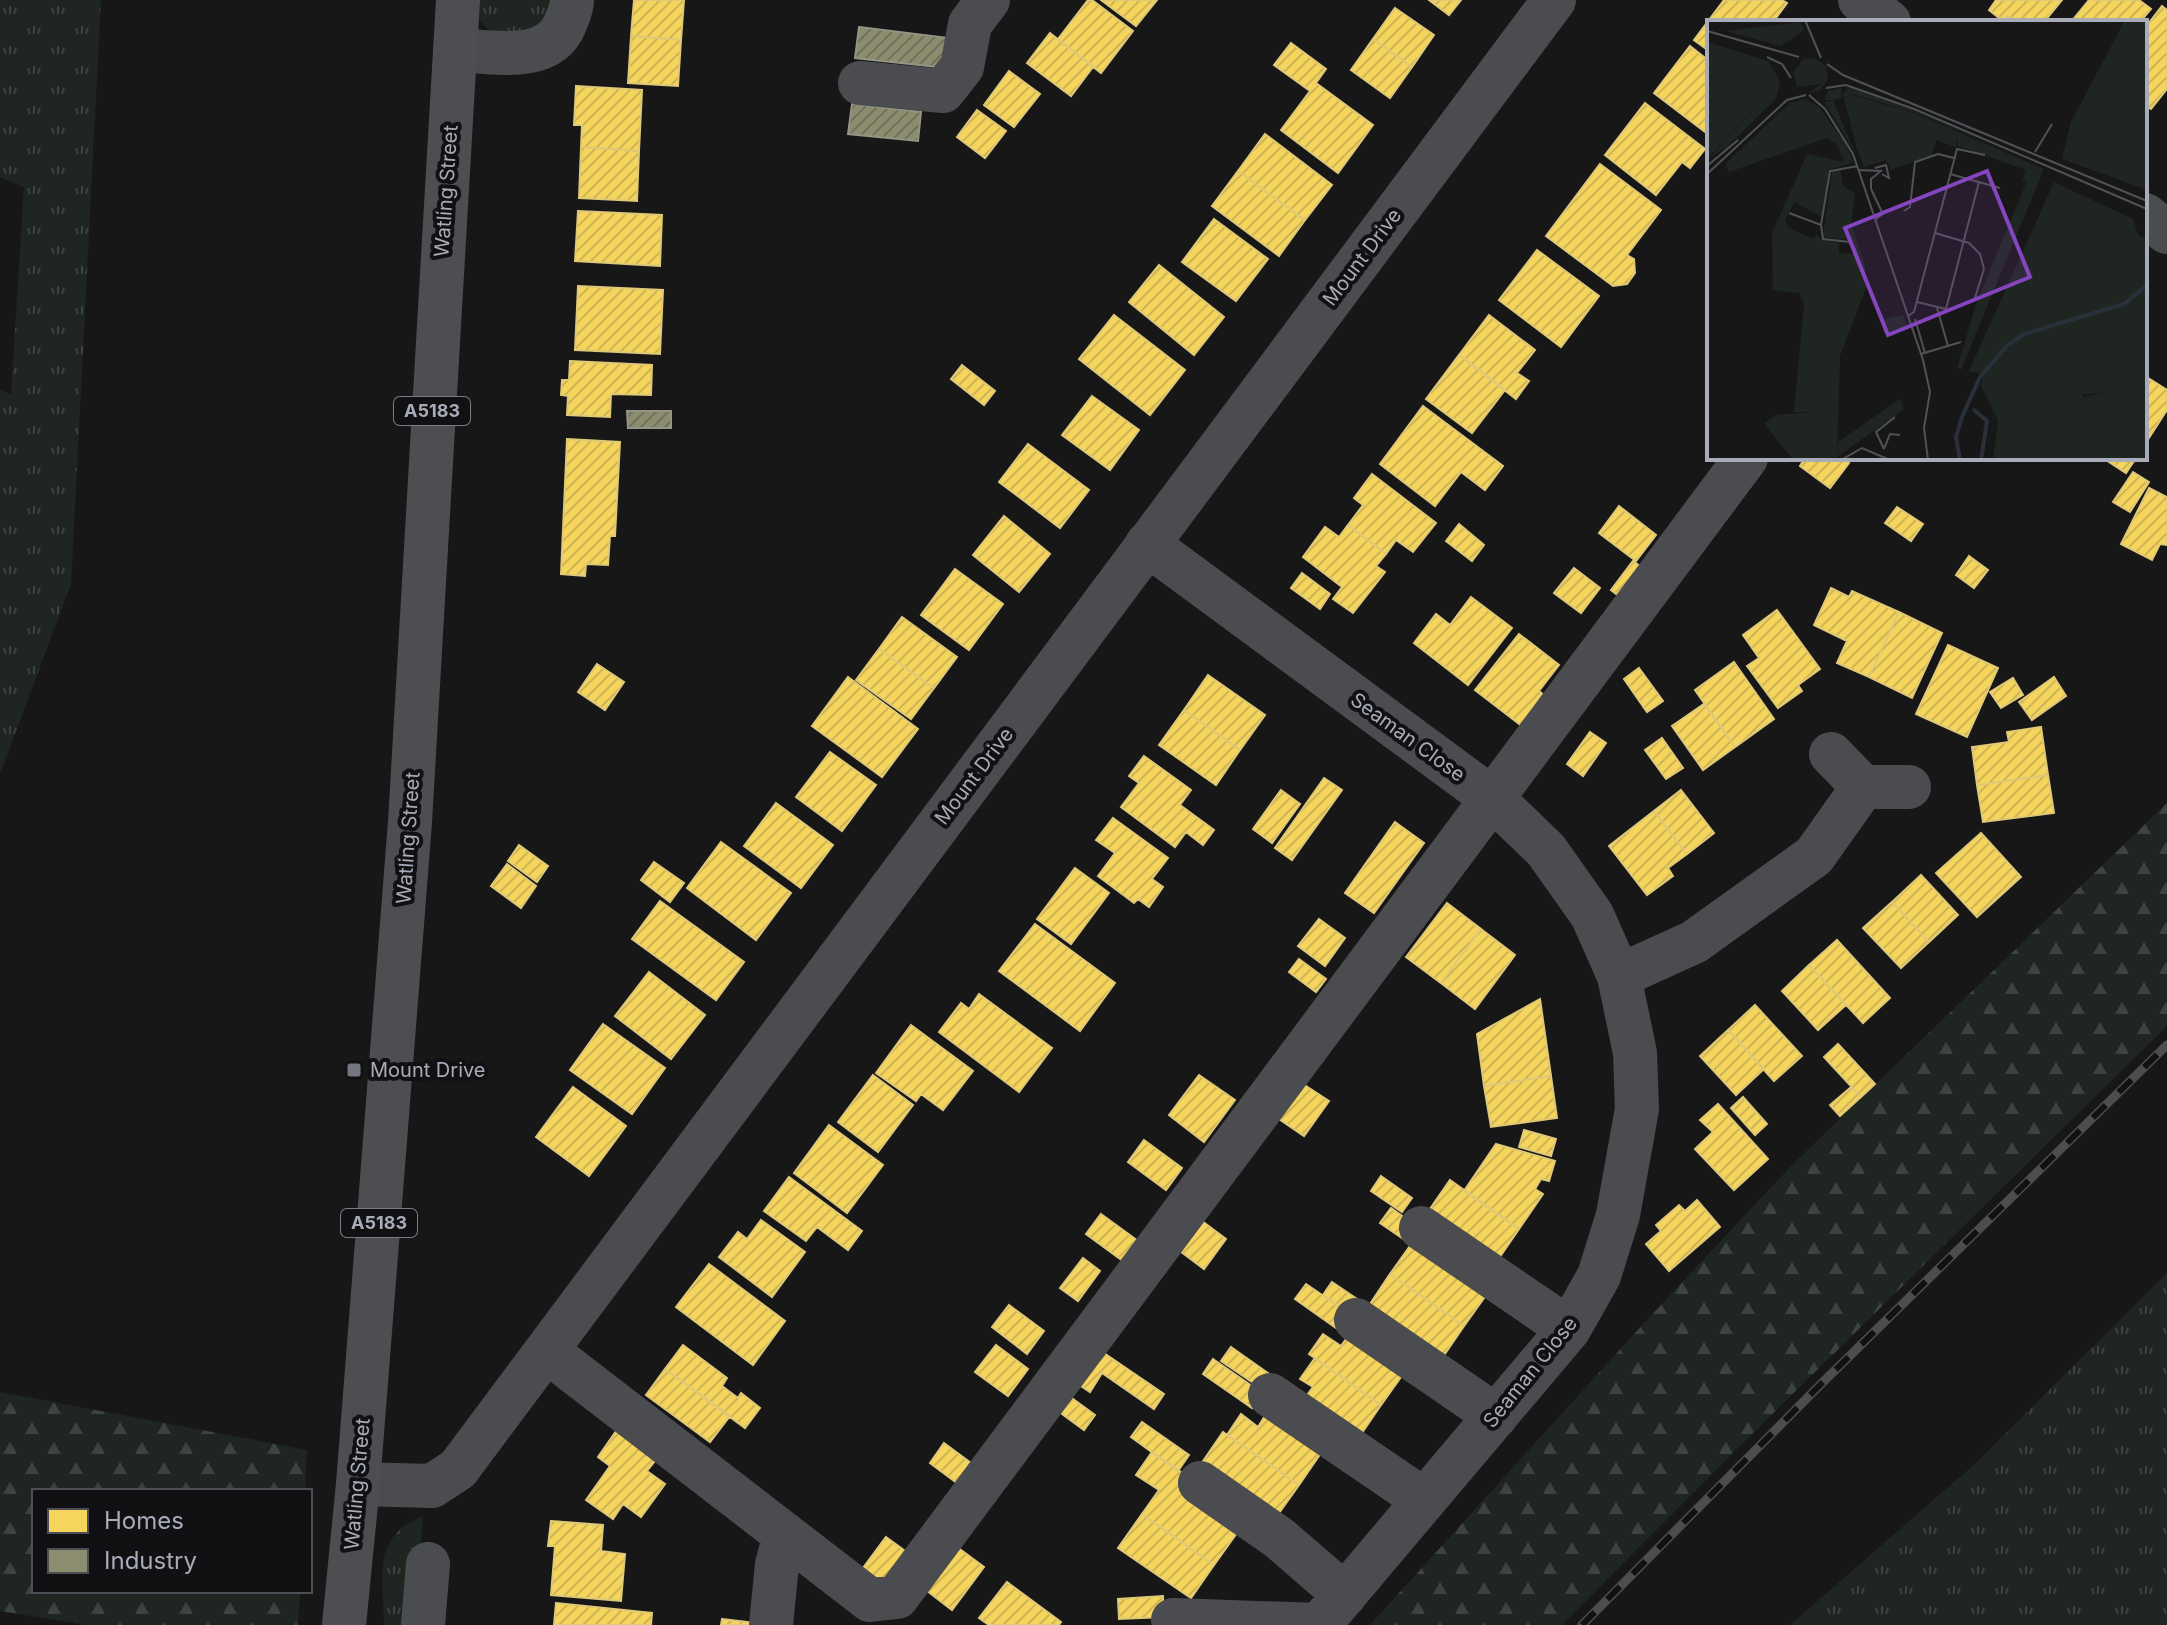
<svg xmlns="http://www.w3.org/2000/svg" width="2167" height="1625" font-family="Inter,sans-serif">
	<defs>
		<pattern id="grass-tufts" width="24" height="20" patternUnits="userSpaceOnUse" patternTransform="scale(2)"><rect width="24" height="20" fill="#1f2621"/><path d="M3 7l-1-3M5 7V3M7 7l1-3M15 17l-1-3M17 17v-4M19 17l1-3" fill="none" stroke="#3d433f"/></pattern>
		<pattern id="forest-firs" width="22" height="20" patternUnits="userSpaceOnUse" patternTransform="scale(2)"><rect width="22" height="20" fill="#1f2621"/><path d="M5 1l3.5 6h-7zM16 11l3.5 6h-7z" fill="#3d433f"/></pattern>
		<pattern id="homes-hatch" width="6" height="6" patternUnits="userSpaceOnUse" patternTransform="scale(2)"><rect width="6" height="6" fill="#f6d55c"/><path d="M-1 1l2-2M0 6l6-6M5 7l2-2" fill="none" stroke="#cfb555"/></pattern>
		<pattern id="industry-hatch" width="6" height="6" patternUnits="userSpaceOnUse" patternTransform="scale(2)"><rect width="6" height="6" fill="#8c8c6e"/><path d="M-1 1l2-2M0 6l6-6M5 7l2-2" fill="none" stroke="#71715e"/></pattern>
	</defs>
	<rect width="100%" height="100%" fill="#171717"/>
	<!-- grass -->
	<path fill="url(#grass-tufts)" d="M0,0H101L71,584L0,774V390L11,394L24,187L0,177Z
		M480,0H558L538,35L495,36L479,20Z
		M2167,1273V1625H1790L1976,1463Z
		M423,1516L414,1625H384C384,1576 370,1538 423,1516Z"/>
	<!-- forest -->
	<path fill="url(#forest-firs)" d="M2167,803V1026L1746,1440L1562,1625H1370L1645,1322L1791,1166Z
		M0,1392L307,1450L305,1491H34V1591H300L298,1625H87L0,1611Z"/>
	<!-- homes -->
	<path fill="url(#homes-hatch)" stroke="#dfc878" stroke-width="2" d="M634,0H684L681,40L631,36Z
		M1088,0H1092L1133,31L1101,73L1058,39Z
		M1101,0H1157L1136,26Z
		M1429,0H1461L1449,15Z
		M1724,0H1782L1787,3L1773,22H1709V51L1694,40Z
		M1996,0H2062L2044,22H2015L2007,16L2003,21L1989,10Z
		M2089,0H2139L2151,9L2140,22H2071Z
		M2162,6L2167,10V89L2151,109L2145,105V28Z
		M1395,8L1434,35L1412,67L1373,39Z
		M1050,33L1093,67L1071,96L1027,63Z
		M631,36L681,40L678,86L628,83Z
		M1373,39L1412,67L1390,98L1351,70Z
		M1291,43L1326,69L1316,83L1373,125L1338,173L1281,130L1310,91L1274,65Z
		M1690,46L1709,61V135L1654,93Z
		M1009,71L1040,94L1014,127L984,105Z
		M576,86L642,90L639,151L581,147L582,125H574Z
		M1645,103L1705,149L1690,168L1682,162L1656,195L1605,155Z
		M977,110L1006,131L985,158L957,137Z
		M1265,134L1332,185L1305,220L1238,171Z
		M581,147L639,151L637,201L579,198Z
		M1600,164L1661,210L1627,255L1634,259L1635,273L1627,284L1613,286L1546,236Z
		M1238,171L1305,220L1279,256L1212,206Z
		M578,211L662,215L660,266L575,261Z
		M1214,219L1268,259L1236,301L1182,262Z
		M1537,250L1599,296L1561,347L1499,300Z
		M1159,265L1224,317L1194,355L1129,302Z
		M578,286L663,290L660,354L575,350Z
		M1114,315L1185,370L1150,415L1079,359Z
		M1489,315L1535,350L1517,373L1529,381L1516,399L1459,355Z
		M1459,355L1505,390L1472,433L1426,399Z
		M570,361L652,365L651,395L611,394L610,417L567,415L568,396L561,395L562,380H569Z
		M962,365L995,391L984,405L951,379Z
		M2145,376L2167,390V410L2145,444Z
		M1092,396L1139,430L1110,470L1062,435Z
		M1423,406L1503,466L1485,490L1461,472L1435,506L1380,464Z
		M567,439L620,442L615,536H610L608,565L586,564L585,576L561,574Z
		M1028,444L1089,490L1060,528L999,482Z
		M1805,458H1842L1849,463L1830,488L1800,466Z
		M2103,458H2136L2126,473Z
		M2133,472L2149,482L2130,512L2113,502Z
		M1372,474L1436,523L1413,552L1396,540L1386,554L1348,525L1363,505L1354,498Z
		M2149,488L2167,497V545L2160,544L2152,560L2121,544Z
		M1619,506L1656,535L1636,561L1599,533Z
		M1897,507L1923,524L1911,541L1885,523Z
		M1004,516L1050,554L1019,592L973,555Z
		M1459,524L1484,545L1472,561L1446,541Z
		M1348,525L1386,554L1376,566L1385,572L1353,613L1333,599L1342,587L1303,557L1325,527L1339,537Z
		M1969,556L1988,570L1974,588L1956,575Z
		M1633,561L1647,571L1624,600L1611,590Z
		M1574,568L1600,588L1581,613L1554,593Z
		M955,569L1003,604L969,650L921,615Z
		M1302,573L1330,594L1320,609L1291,588Z
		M1831,588L1849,597L1852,591L1899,612L1869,677L1837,663L1847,641L1814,625Z
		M1471,597L1512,628L1468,685L1414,643L1436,614L1450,625Z
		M1777,610L1820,669L1798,685L1802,691L1778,708L1747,666L1759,658L1743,635Z
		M1899,612L1942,633L1912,698L1869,677Z
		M902,617L957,657L934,688L879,649Z
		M1519,634L1559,665L1539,691L1550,700L1527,730L1475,690Z
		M1948,645L1998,668L1967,737L1916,714Z
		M879,649L934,688L911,719L856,680Z
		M1734,662L1774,719L1735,747L1695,690Z
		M597,664L624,682L605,710L578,692Z
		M1639,668L1663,701L1647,712L1624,679Z
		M1208,675L1265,715L1240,750L1184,710Z
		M848,677L918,729L882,777L812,726Z
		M2054,677L2066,696L2032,720L2019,702Z
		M2013,678L2023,695L2001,708L1990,692Z
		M1704,704L1735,747L1703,770L1672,726Z
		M1184,710L1240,750L1216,785L1159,745Z
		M2041,727L2048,775L1977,785L1972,747L2009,742L2007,732Z
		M1590,732L1606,743L1583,776L1567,764Z
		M1662,738L1683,768L1666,779L1645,750Z
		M830,752L876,785L842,831L796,797Z
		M1144,756L1191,790L1180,805L1214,830L1203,845L1186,832L1175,847L1121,807L1139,783L1129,776Z
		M2048,775L2054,813L1983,822L1977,785Z
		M1324,778L1342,790L1292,860L1275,848Z
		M1281,790L1300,804L1272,843L1253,829Z
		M1681,790L1714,833L1687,854L1654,811Z
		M776,803L833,845L801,888L744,846Z
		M1654,811L1687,854L1668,868L1673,876L1647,895L1609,846Z
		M1113,818L1168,858L1152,879L1163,887L1149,907L1138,899L1134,903L1098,876L1115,853L1096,840Z
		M1395,822L1424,843L1374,913L1345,893Z
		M1981,833L2021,877L1977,917L1936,873Z
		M721,842L791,893L756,940L687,888Z
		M519,845L548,866L537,882L508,861Z
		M654,862L684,883L670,902L641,880Z
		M507,864L536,886L521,908L491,886Z
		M1075,868L1109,893L1071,944L1037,919Z
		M1921,875L1958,915L1929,942L1892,902Z
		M660,901L744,962L716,1000L632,939Z
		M1892,902L1929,942L1901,968L1863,928Z
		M1447,903L1481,929L1441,983L1406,957Z
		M1319,919L1345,938L1325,966L1298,946Z
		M1035,924L1115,983L1080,1031L999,971Z
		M1481,929L1515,955L1475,1009L1441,983Z
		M1837,940L1890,998L1863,1023L1809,965Z
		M1299,959L1326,979L1316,992L1289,972Z
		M1809,965L1846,1005L1818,1030L1782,991Z
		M649,972L705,1015L671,1059L615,1016Z
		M979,994L1052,1048L1019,1092L939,1032L961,1003L969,1009Z
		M1540,999L1551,1076L1484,1086L1477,1034Z
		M1755,1005L1802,1056L1774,1081L1728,1030Z
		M603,1024L665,1068L632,1114L570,1070Z
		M911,1025L973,1071L943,1110L921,1094L916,1101L876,1073Z
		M1728,1030L1764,1069L1736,1095L1700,1056Z
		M1838,1044L1875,1084L1861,1097L1824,1057Z
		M873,1075L913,1105L878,1152L838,1122Z
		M1199,1075L1235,1100L1204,1142L1169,1115Z
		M1551,1076L1557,1118L1491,1127L1484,1086Z
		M1303,1084L1329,1101L1304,1136L1279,1119Z
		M573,1087L626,1126L589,1176L536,1137Z
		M1851,1087L1861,1097L1840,1116L1830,1105Z
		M1743,1097L1767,1124L1755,1135L1731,1108Z
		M1718,1104L1768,1159L1734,1190L1695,1149L1713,1132L1700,1120Z
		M829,1125L883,1165L847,1213L794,1173Z
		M1524,1130L1556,1139L1551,1156L1519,1147Z
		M1144,1140L1182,1168L1166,1190L1128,1162Z
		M1496,1144L1555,1161L1549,1181L1541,1179L1535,1189L1543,1194L1519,1229L1464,1191Z
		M1381,1176L1412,1198L1402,1212L1371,1191Z
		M789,1177L862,1231L848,1250L817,1227L806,1241L764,1211Z
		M1450,1180L1519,1229L1495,1264L1419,1225Z
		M1697,1200L1720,1227L1669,1271L1646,1244L1661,1231L1656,1225L1679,1205L1685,1211Z
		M1391,1208L1415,1225L1405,1240L1380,1223Z
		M1101,1214L1138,1241L1123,1261L1086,1234Z
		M761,1220L805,1252L772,1297L719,1257L738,1232L747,1239Z
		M1202,1221L1226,1239L1204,1269L1180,1251Z
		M1415,1239L1489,1291L1464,1326L1390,1274Z
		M1083,1258L1100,1271L1078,1301L1060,1288Z
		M709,1264L785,1321L753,1365L676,1307Z
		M1390,1274L1464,1326L1440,1361L1366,1310Z
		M1332,1282L1363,1303L1354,1317L1323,1295Z
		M1306,1284L1350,1314L1339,1330L1295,1299Z
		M1009,1305L1044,1331L1027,1354L992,1327Z
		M1351,1332L1406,1370L1381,1405L1309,1354L1323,1334L1341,1346Z
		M683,1345L727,1378L722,1386L738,1398L741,1393L760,1408L745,1428L665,1369Z
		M996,1345L1028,1369L1008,1396L975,1372Z
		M1231,1347L1275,1378L1265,1391L1221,1361Z
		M1101,1351L1164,1394L1154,1409L1102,1373L1090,1392L1078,1384Z
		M1315,1358L1381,1405L1357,1440L1302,1402L1313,1387L1300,1379Z
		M1213,1359L1262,1393L1252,1408L1203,1374Z
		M665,1369L730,1416L710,1442L646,1395Z
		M1069,1396L1095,1415L1084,1430L1058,1411Z
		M1268,1411L1323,1450L1299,1485L1227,1435L1241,1414L1258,1427Z
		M1142,1422L1189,1455L1178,1471L1131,1437Z
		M619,1427L659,1456L647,1471L665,1484L641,1517L623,1504L613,1519L586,1500L610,1466L598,1457Z
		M1223,1432L1299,1485L1274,1520L1199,1467Z
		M944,1443L975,1466L961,1486L930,1463Z
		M1152,1452L1194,1481L1239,1530L1214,1565L1142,1514L1159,1490L1136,1475Z
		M1142,1514L1214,1565L1191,1598L1118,1548Z
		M551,1521L603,1525L601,1551L625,1554L621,1601L551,1595L555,1546H548Z
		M886,1537L912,1556L886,1591L860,1572Z
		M957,1547L984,1567L952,1610L926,1590Z
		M1007,1582L1061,1622L1059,1625H989L979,1618Z
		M1163,1596L1164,1617L1119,1619L1118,1599Z
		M556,1603L652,1613L651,1625H554Z
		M722,1619L763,1624V1625H721Z"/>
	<!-- industry -->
	<path fill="url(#industry-hatch)" stroke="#949584" stroke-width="2" d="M859,27L949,38L946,68L855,58Z
		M852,104L921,112L918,141L848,134Z
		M627,411H671V428H628Z"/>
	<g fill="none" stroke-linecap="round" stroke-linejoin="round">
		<!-- minor -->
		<path stroke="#4b4c50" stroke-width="44" d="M1860,0L1889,22
			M455,50C491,51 548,65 565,24C568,16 572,9 572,0
			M860,83L943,91L962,67L970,24L988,0
			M2145,215L2167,232
			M1147,544L1493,799L1546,850L1592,915L1619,976L1635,1053L1637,1109L1618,1215L1599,1276L1569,1329L1319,1625
			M1863,787H1909
			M1619,976L1694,942L1814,856L1863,787L1831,754
			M1421,1228L1569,1329
			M1356,1320L1496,1416
			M548,1352L870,1600L897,1597L1746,458
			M1270,1395L1424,1500
			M1200,1483L1279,1538L1345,1595
			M358,1484L432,1486L458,1469L1554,0
			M1173,1620L1319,1625
			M423,1625L428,1564
			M771,1625L777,1564L785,1535"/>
		<!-- major -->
		<path stroke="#4d4e52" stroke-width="44" d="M344,1625L358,1484L410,822L458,0"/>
		<defs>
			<path id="rail" d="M1582,1625L1820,1385L2167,1045"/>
		</defs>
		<!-- rail casing -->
		<use href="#rail" stroke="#4b4d4f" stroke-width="9"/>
		<!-- rail -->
		<use href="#rail" stroke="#111113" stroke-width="6" stroke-dasharray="18" stroke-linecap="butt"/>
	</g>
	<!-- markers -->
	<rect fill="#757780" stroke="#111113" stroke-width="3" x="346" y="1062" width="16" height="16" rx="4"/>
	<g text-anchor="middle" stroke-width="8" stroke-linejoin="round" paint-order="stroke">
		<!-- shield labels -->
		<g fill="#111113" stroke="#7b7d86" stroke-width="2">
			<rect x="394" y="397" width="76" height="28" rx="6"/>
			<rect x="341" y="1209" width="76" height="28" rx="6"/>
		</g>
		<g font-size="18" font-weight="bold" fill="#a8abb8">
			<text x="432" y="417">A5183</text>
			<text x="379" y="1229">A5183</text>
		</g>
		<!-- street labels -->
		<g font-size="20" fill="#a8abb8" stroke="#111113">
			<text transform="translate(446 191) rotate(-86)" y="7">Watling Street</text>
			<text transform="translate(1362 257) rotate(-53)" y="7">Mount Drive</text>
			<text transform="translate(1408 737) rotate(36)" y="7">Seaman Close</text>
			<text transform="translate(974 776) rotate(-53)" y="7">Mount Drive</text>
			<text transform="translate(408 838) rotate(-86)" y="7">Watling Street</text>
			<text transform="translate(1530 1372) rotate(-51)" y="7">Seaman Close</text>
			<text transform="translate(357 1484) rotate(-85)" y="7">Watling Street</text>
		</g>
		<!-- poi labels -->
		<g font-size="20" fill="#a8abb8" stroke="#111113" text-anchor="start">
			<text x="370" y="1077">Mount Drive</text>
		</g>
	</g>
	<!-- overview -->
	<g transform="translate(1707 20)">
		<rect width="440" height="440" fill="#171717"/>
		<path d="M418,0H440V170L355,139L364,102ZM93,2L97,10L74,26L18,11ZM0,29L57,53L63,63L59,77L0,139ZM108,38L119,46L121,60L112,71L102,73L114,64L90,67L86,53L96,39ZM142,67L202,89L333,145L206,92L142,73L204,105L159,114L150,129L136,74ZM137,122L147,142L122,150L115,197L87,182L78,200L82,208L107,219L109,214L116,220L132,223V233L149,234L145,220L116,217L118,201L144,204L158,245L159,268L118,375L107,392H87L97,284L92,273L66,270L65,213L100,134L137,142L130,125ZM347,162L426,199L431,215L440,218V345L371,367L376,377L401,372L440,352V440H286L291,401L274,365L276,354L262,351ZM194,378L196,390L130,437L131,422Z" fill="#1f2621"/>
		<path d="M0,22L61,41L73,61L69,79L19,128L3,137L59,77L63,63L57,53L0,29ZM134,68L135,78L126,80L147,131L117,82L126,80H117L121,71ZM141,74L207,93L337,149L254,350L250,348L269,284L319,163L315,160L319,150L251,126L250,118L249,127L229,120L225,135L184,150L179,140L157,147L150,129L159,114L204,105ZM98,79L112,87L137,122L130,125L120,118L22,152L18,144L83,83ZM133,148L136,166L148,173L144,204L118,201L125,152ZM197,295L201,309L177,314L174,300ZM133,336L130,437L86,440L57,403L69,395L107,392ZM440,345V352L402,372L373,375L371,367Z" fill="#1f2621"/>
		<path d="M440,280V333L290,398L274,365L278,354L311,324L404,298Z" fill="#1f2621"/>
		<path fill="none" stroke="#2a3039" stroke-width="4" d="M266,389L280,401L274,440M253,440L249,417L255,397L273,357L301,325L317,314L417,284L440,265"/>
		<path fill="none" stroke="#515257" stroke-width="2" d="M98,0L114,38M0,11L92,37M60,37L75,44L84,58M120,44L136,55L440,181M119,68L139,65L207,89L440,189M102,75L118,89L146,134L216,340L223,372L217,408L221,440M328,132L345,104M0,146L31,120M168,148L179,145L182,158L175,154M152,150L174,151L164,159V169M0,154L80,80L99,75M243,154L293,168M164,169L176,194L169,199M197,191L203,187L208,142L231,134L247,138M82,193L114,205L123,151L151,146M114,205L116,219L143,222M228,213L262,223L273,234L277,249L267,281M210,282L239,289L272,162M230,288L241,326M201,296L207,292L250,129L278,135M208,299L218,333M214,334L254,322M177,429L169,412L188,397M177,429L183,414L193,415M134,440L155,428L183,440"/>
		<path fill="#8445be" fill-opacity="0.15" stroke="#8445be" stroke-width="4" d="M280,151L323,257L181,315L138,208Z"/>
		<rect width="440" height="440" fill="none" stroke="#a8abb8" stroke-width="4"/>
	</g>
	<!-- legend -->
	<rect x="32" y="1489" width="280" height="104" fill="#111113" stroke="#4d4f55" stroke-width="2"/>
	<rect x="48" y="1509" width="40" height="24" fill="#f6d55c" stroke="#4d4f55" stroke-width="2"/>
	<text x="104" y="1529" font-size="24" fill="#a8abb8">Homes</text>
	<rect x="48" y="1549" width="40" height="24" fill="#8c8c6e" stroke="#4d4f55" stroke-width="2"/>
	<text x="104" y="1569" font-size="24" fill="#a8abb8">Industry</text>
</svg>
